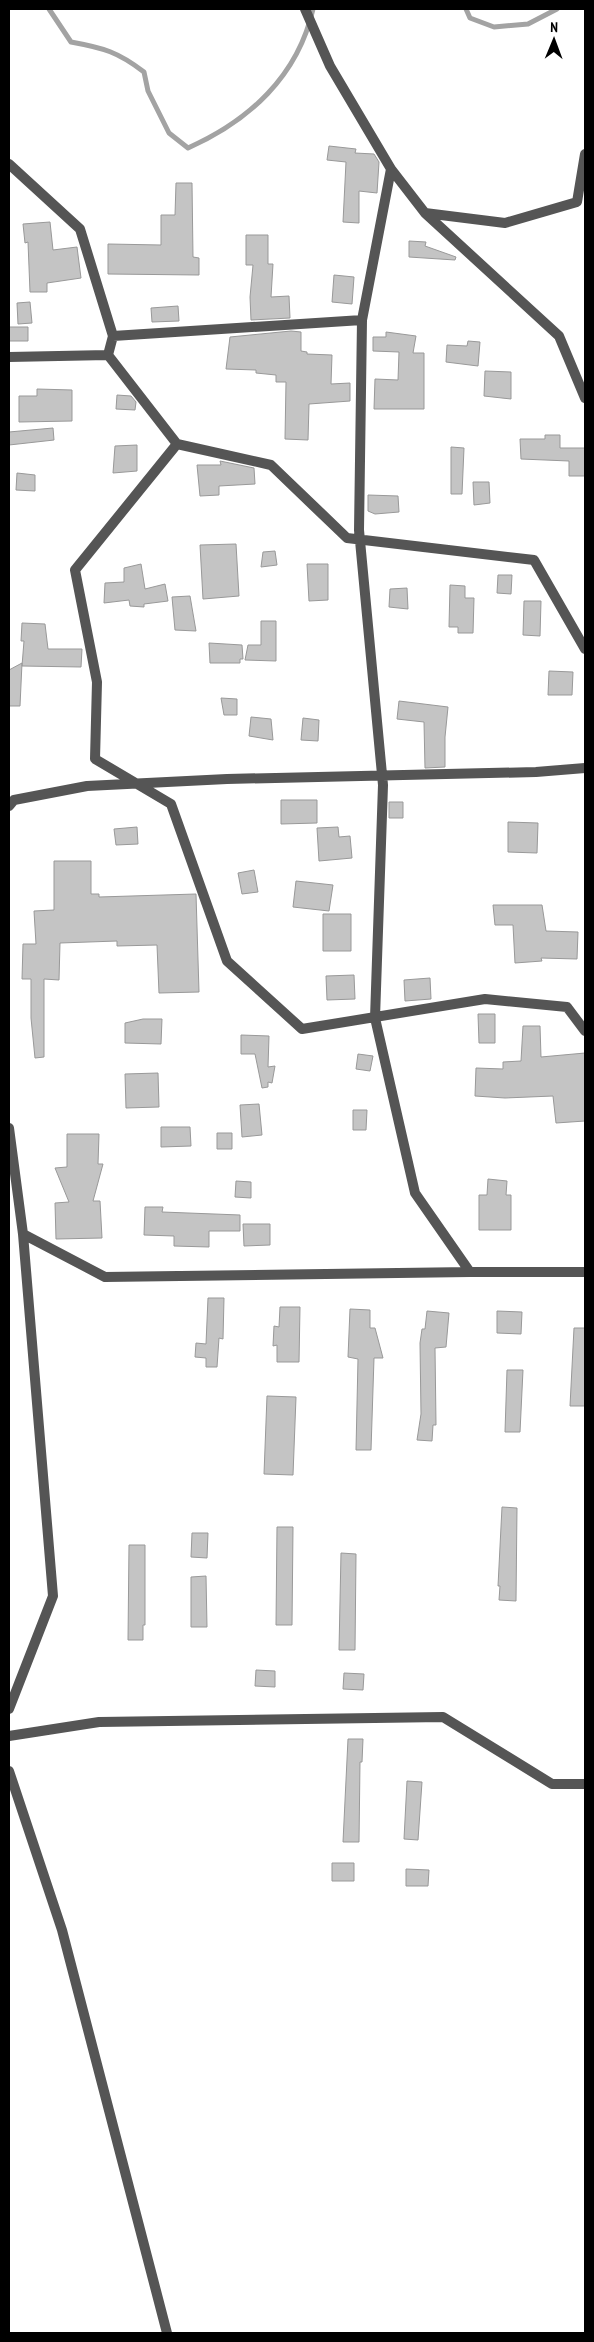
<svg xmlns="http://www.w3.org/2000/svg" width="594" height="2342" font-family="'PT Sans Narrow',sans-serif">
	<rect width="100%" height="100%" fill="#fff"/>
	<g fill="none" stroke-linecap="round" stroke-linejoin="round">
		<!-- stream -->
		<path stroke="#a3a3a3" stroke-width="5" d="M49,9L71,42C104,48 118,52 144,72L148,91L169,133L188,148C249,121 298,76 313,9
			M466,9L470,18L494,27L528,24L557,9"/>
	</g>
	<!-- building -->
	<path fill="#c4c4c4" stroke="#999" d="M329,146L356,149L355,153L374,154L379,162L377,193L359,191V223L343,222L346,162L327,160Z
		M176,183H192L193,257L199,258V275L108,274V244L161,245V215H175Z
		M50,222L53,250L77,247L81,278L47,283V292H30L28,242L25,243L23,224Z
		M246,235H268V264H273L271,297L289,296L290,318L251,320L250,297L253,265H246Z
		M409,241L426,242L425,246L456,257L455,260L409,257Z
		M334,275L354,277L352,304L332,302Z
		M30,302L32,323L18,324L17,303Z
		M178,306L179,321L152,322L151,308Z
		M9,327H28V341H9Z
		M291,331L301,332V351L307,352V354L332,355L331,384L350,383V401L309,404L308,440L285,439L286,382H276V375L256,373V370L226,369L230,337Z
		M386,332L416,336L413,353H424V409H374L375,379L398,380L399,352L373,351V337H386Z
		M468,341L480,342L478,366L446,362L447,345L467,346Z
		M485,371L511,372V399L484,396Z
		M37,389L72,390V421L19,422V396H37Z
		M117,395L131,396L136,402L135,410L116,409Z
		M53,428L54,440L9,445V432Z
		M545,435H560V448H585V476H569V461L521,459L520,439H545Z
		M137,445V471L113,473L115,446Z
		M451,447L464,448L462,494H451Z
		M220,461L254,468L255,484L219,486V495L200,496L197,465H221Z
		M17,473L35,475V491L16,490Z
		M473,482H489L490,503L474,505Z
		M368,495L398,496L399,512L375,514L368,511Z
		M236,544L239,596L203,599L200,545Z
		M275,551L277,565L261,567L263,552Z
		M141,564L145,589L165,584L168,601L144,604V607L130,606L129,600L104,603L105,583L124,582V568Z
		M307,564H328V600L309,601Z
		M498,575H512L511,594L497,593Z
		M450,585L465,586V598H474L473,633H458V627H449Z
		M407,588L408,609L389,607L390,589Z
		M190,596L196,631L175,630L172,597Z
		M524,601H541L540,636L523,635Z
		M261,621H276V661L245,660L248,645H261Z
		M22,623L45,624L48,649H82L81,667L22,666L24,641H21Z
		M209,643L242,645L243,659H240V663H210Z
		M22,663L20,706H9V670Z
		M549,671L573,672L572,695H548Z
		M221,698L237,699V715H224Z
		M399,701L448,707L445,737V767L425,768L424,722L397,719Z
		M251,717L271,719L273,740L249,736Z
		M303,718L319,720L318,741L301,740Z
		M281,800H317V823L281,824Z
		M389,802H403V818H389Z
		M508,822L538,823L537,853L508,852Z
		M137,827L138,844L116,845L114,829Z
		M338,827L339,837L350,836L352,858L319,861L317,828Z
		M54,861H91V894H99V897L196,894L199,992L159,993L157,945L117,946V941L60,943L59,980L44,979V1057L35,1058L31,1018V979H22L23,944H36L34,911L54,910Z
		M254,870L258,892L242,894L238,873Z
		M296,881L333,885L329,911L293,907Z
		M493,905H542L546,931L578,932L577,959L541,958L542,961L515,963L513,925H495Z
		M323,914H351V951H323Z
		M354,975L355,999L327,1000L326,976Z
		M430,978L431,999L405,1001L404,980Z
		M478,1014H495V1043H479Z
		M143,1019H162L161,1044L125,1043V1023Z
		M523,1026H540L541,1057L585,1053V1121L556,1123L553,1096L505,1098L475,1096L476,1068L503,1069V1062L521,1061Z
		M241,1035L269,1036L268,1067L275,1066L272,1083L268,1082V1087L262,1088L255,1054H241Z
		M358,1054L373,1056L370,1071L356,1069Z
		M158,1073L159,1107L126,1108L125,1074Z
		M259,1104L262,1135L242,1137L240,1105Z
		M353,1110H367L366,1130H353Z
		M161,1127H190L191,1146L161,1147Z
		M217,1133H232V1149H217Z
		M67,1134H99L98,1164H103L93,1201H100L102,1238L56,1239L55,1203L69,1202L55,1168L67,1167Z
		M488,1179L507,1181L506,1195H511V1230H479V1195H487Z
		M236,1181L251,1182V1198L235,1197Z
		M145,1207H163L162,1212L240,1215V1231H209V1247L174,1246V1236L144,1235Z
		M243,1224H270V1245L244,1246Z
		M208,1298H224L223,1339L219,1338L217,1367H206V1358L195,1357L196,1343L206,1344Z
		M280,1307H300L299,1362H277V1345L273,1346L274,1326L279,1327Z
		M350,1309L370,1310V1328H375L383,1358H374L371,1450H356L358,1359L348,1357Z
		M427,1311L449,1313L446,1347L435,1348L436,1425H433L432,1441L417,1440L421,1414L420,1343L422,1329H425Z
		M497,1311L522,1312L521,1334L497,1333Z
		M574,1328H585V1406H570Z
		M507,1370H523L520,1432H505Z
		M267,1396L296,1397L293,1475L264,1474Z
		M502,1507L517,1508L516,1601L499,1600L500,1586H498Z
		M277,1527H293L292,1625H276Z
		M192,1533H208L207,1558L191,1557Z
		M129,1545H145V1625H143V1640H128Z
		M341,1553L356,1554L355,1650H339Z
		M206,1576L207,1627H191V1577Z
		M256,1670L275,1671V1687L255,1686Z
		M344,1673L364,1674L363,1690L343,1689Z
		M348,1739H363L362,1762H360L359,1842H343Z
		M407,1781L422,1782L418,1840L404,1839Z
		M332,1863H354V1881H332Z
		M406,1869L429,1870L428,1886H406Z"/>
	<g fill="none" stroke-linecap="round" stroke-linejoin="round">
		<!-- minor -->
		<path stroke="#555" stroke-width="10" d="M305,9L330,66L391,169L425,213L505,223L577,202L585,154
			M9,164L80,229L113,336
			M425,213L559,336L585,398
			M362,320L359,530L383,785L375,1018L415,1193L470,1272H585
			M108,355L177,444L271,465L347,538L534,560L585,649
			M9,357L108,355L113,336L362,320L391,169
			M177,444L75,570L97,682L95,759L171,804L227,961L302,1029L485,999L567,1007L585,1031
			M9,806L14,800L87,786L227,779L536,772L585,768
			M9,1128L23,1234L53,1596L9,1709
			M23,1234L105,1277L470,1272
			M9,1736L99,1722L443,1717L552,1784H585
			M9,1771L62,1930L167,2333"/>
	</g>
	<!-- border -->
	<rect width="594" height="2342" fill="none" stroke="#000000" stroke-width="20"/>
	<!-- north arrow -->
	<g transform="translate(554 40) rotate(1)" stroke="#ffffff" stroke-width="4" paint-order="stroke">
	<path d="M0-4L9 19L0 12L-9 19Z" fill="#000000"/>
	<text y="-8" font-size="14" font-weight="bold" text-anchor="middle" fill="#000000">N</text>
	</g>
</svg>
